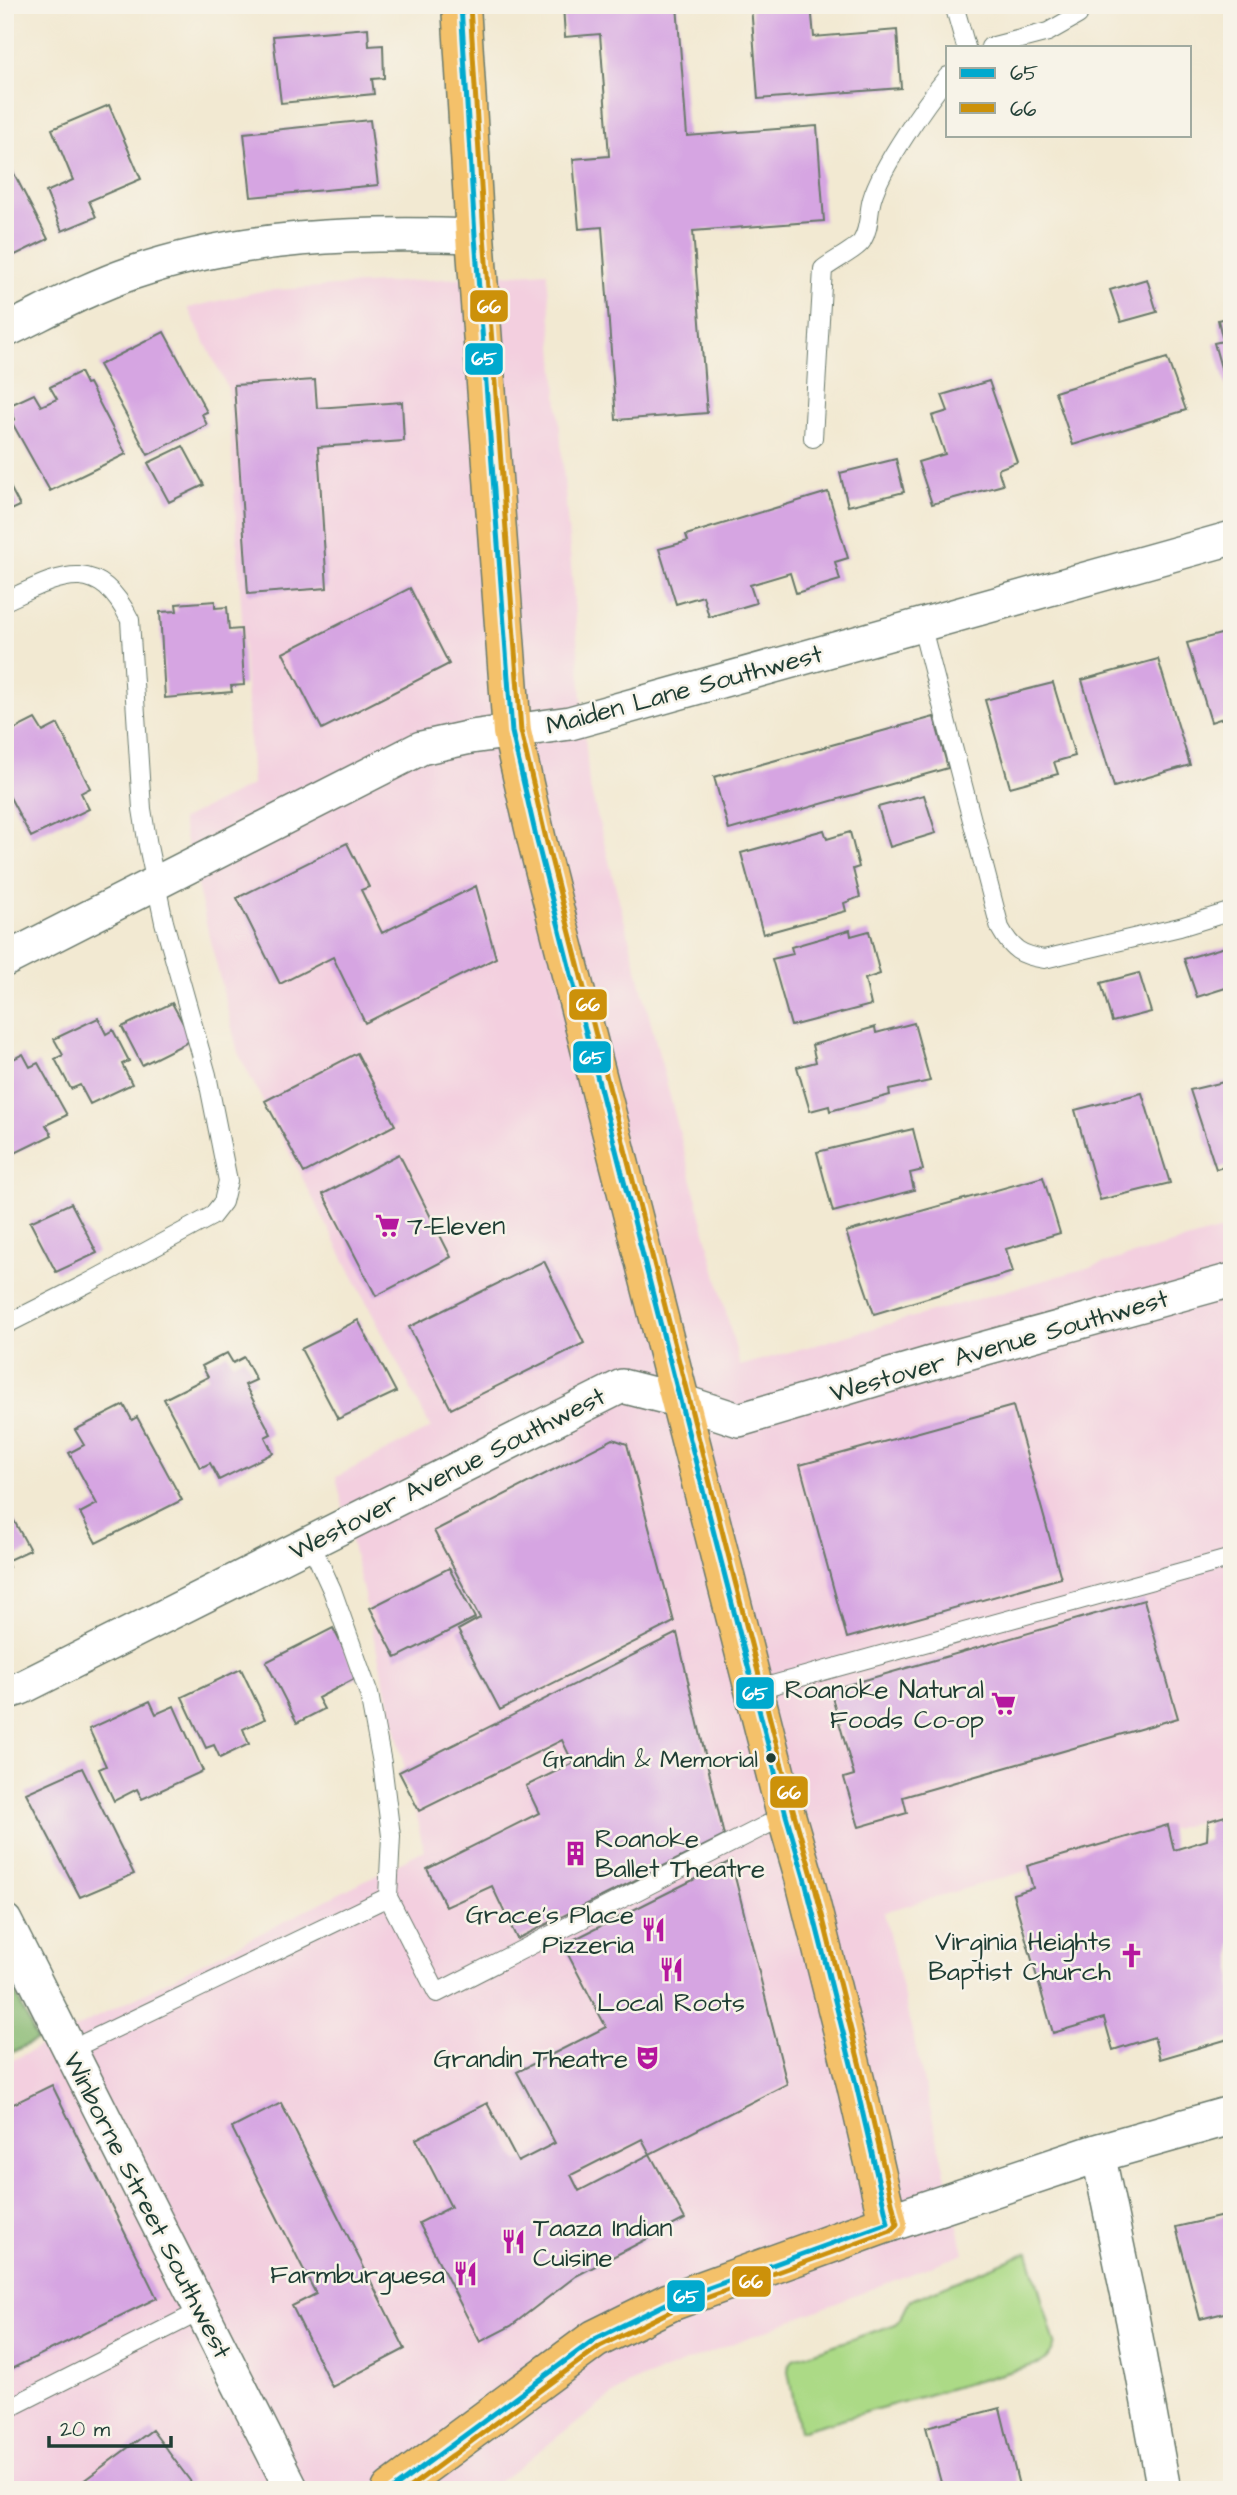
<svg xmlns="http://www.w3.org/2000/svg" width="1237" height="2495" font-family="'Architects Daughter',sans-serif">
	<rect width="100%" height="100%" fill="#f7f3e8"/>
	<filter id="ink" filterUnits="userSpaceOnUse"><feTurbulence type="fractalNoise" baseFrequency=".0143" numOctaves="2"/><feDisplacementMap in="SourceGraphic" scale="14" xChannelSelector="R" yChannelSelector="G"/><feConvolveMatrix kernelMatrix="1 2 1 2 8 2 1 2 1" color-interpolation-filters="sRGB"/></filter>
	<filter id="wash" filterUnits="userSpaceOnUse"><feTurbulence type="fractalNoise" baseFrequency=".00686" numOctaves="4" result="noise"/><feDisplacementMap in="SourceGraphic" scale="28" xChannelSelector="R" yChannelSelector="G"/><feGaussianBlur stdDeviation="1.57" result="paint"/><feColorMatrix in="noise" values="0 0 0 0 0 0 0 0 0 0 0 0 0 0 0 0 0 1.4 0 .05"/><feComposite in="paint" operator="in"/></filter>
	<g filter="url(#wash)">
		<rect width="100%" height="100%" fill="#f2e9d2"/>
		<!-- built -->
		<path fill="#f3cfdf" d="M547,272L589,784L740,1366L1232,1227V1812L884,1912L964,2253L627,2385L488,2490H5V2064L424,1850L336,1477L431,1428L238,1053L181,820L252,785L228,389L188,308L261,291Z"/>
		<!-- green -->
		<path fill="#acda86" stroke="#668c5d" stroke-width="2" d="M1028,2252L1055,2343C1053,2353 1049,2357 1041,2363L799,2431L788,2371L789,2364L793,2359L893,2325C904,2319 903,2309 911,2300Z"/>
		<!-- forest -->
		<path fill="#89ba73" stroke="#547c54" stroke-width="2" d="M11,1983L37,2040L5,2056V1986Z"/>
		<g id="blocks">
			<!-- building -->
			<path fill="#d6a5e2" d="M563,5H677L687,136L817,126L824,221L693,231L707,413L616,420L602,227L579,229L573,159L609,156L600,34L565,37Z
				M751,5H811L814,37L897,30L901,88L758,99Z
				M368,28L369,46L383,45L384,78L372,79L374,94L281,103L273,36Z
				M109,105L141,179L89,201L96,217L62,231L46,192L73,180L52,129Z
				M370,120L378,185L251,197L244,133Z
				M5,156L48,239L5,260Z
				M1147,279L1157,312L1121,322L1110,290Z
				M1232,316V403H1231L1214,343L1223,341L1218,320Z
				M164,332L207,412L202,414L207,425L148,455L99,365Z
				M1167,358L1186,410L1073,445L1055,392Z
				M80,372L86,384L89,383L126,454L50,491L11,421L15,419L8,406L34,394L41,406L57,399L50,387Z
				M315,380L317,408L402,402L404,441L318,447L327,588L248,594L234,385Z
				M989,381L1017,462L998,469L1003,485L932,504L918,462L945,454L932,416L948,411L942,395Z
				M183,446L204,485L169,502L148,463Z
				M896,459L904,492L848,506L840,473Z
				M5,477L20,506L5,513Z
				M828,492L848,558L835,562L840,580L796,593L790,573L750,585L756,603L709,617L703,596L676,604L659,549L688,541L686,535Z
				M410,588L449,664L322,729L283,653Z
				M215,601V608L227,607L229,630L241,629L244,685L231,686L232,692L165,698L160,612L177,611L176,604Z
				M1232,631V715L1211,722L1187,643Z
				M1158,659L1190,765L1114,787L1082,680Z
				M1053,683L1075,756L1054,762L1058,774L1010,787L985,700Z
				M934,717L948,768L729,830L714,777Z
				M35,719L43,732L58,724L90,788L81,793L89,809L31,837L5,788V734Z
				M924,795L936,833L890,847L878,807Z
				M824,830L827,839L850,832L859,867L853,869L860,897L844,903L846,911L763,934L741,853Z
				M347,843L369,887L361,890L382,933L476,886L496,958L365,1023L333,957L280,984L237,898Z
				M850,930L851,936L869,931L880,974L865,979L871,1005L791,1026L772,959L793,954L791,947Z
				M1232,945V986L1197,997L1184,959Z
				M1139,973L1151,1012L1112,1022L1101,983Z
				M172,1003L192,1040L142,1065L122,1027Z
				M98,1018L106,1034L113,1030L129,1061L122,1064L132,1084L90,1104L80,1085L71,1089L55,1059L63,1055L54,1039Z
				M914,1023L930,1081L889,1090L890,1095L830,1111L829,1106L810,1111L797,1067L816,1062L812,1045L875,1027L876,1033Z
				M357,1053L395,1125L304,1173L265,1101Z
				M23,1054L30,1067L38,1063L67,1115L46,1125L52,1135L9,1156L5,1148V1063Z
				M1232,1080V1165L1216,1169L1190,1090Z
				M1142,1093L1170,1183L1100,1200L1075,1110Z
				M913,1129L923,1170L910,1173L914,1190L833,1212L817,1152Z
				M399,1154L451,1257L376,1296L323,1194Z
				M1043,1177L1060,1233L1006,1249L1013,1272L874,1314L846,1232Z
				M71,1203L97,1253L56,1272L30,1222Z
				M544,1261L584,1343L451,1409L409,1327Z
				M358,1320L396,1392L338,1419L301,1349Z
				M227,1353L233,1363L244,1357L256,1380L245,1385L271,1434L265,1437L273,1453L219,1480L210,1463L200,1468L164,1399L208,1377L202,1366Z
				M124,1405L132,1420L137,1417L182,1500L96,1543L80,1513L97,1504L69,1453L84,1445L75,1430Z
				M1013,1406L1061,1578L847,1638L800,1465Z
				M613,1439L627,1444L674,1622L500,1710L458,1630L480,1618L434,1531Z
				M5,1504L30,1550L6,1561L9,1567L5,1569Z
				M449,1568L475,1618L396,1658L370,1608Z
				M1144,1600L1178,1718L903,1797L907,1813L859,1827L844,1778L854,1775L830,1690Z
				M333,1628L358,1677L318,1698L324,1709L297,1723L266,1662Z
				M677,1633L724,1836L517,1939L492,1886L446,1907L427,1869L539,1813L526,1786L573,1763L562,1740L419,1811L399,1772Z
				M241,1669L265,1719L243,1729L249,1744L220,1758L214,1745L206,1748L182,1697Z
				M150,1701L156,1714L174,1706L203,1771L142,1799L137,1789L114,1801L99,1769L106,1766L89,1729Z
				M82,1768L134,1874L80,1897L26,1793Z
				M1232,1814V2038L1160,2059L1154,2037L1113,2050L1104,2018L1053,2033L1013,1894L1033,1888L1027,1866L1168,1825L1174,1850L1207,1840L1208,1821Z
				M731,1861L787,2084L650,2154L642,2139L571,2175L579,2191L650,2154L685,2219L576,2276L511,2326L480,2342L419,2223L451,2207L416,2139L487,2103L518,2162L555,2143L517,2072L606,2027L563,1945Z
				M52,2085L157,2298L5,2372V2108Z
				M281,2103L405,2349L332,2387L292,2306L316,2294L232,2128Z
				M1232,2214V2311L1200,2319L1176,2227Z
				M1000,2408L1020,2490H943L926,2427Z
				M152,2430L191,2482L181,2490H71Z"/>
		</g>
	</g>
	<g filter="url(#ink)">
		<use href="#blocks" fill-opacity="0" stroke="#69796b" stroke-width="2"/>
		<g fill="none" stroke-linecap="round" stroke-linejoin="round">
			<defs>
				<path id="service" d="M954,5L966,47
					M990,47L1048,32L1078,15V5
					M813,438L823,269C833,261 857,249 862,241C870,228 868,213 872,199C881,167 926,103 948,76
					M5,601C58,577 97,552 130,620L142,809L148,846L164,922L207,1075L228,1181L223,1202L212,1216L88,1283L5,1325
					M921,624L1000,928C1012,950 1021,955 1044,959L1180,927L1232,911
					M754,1690L1232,1558
					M388,1897L437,1993L786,1815
					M70,2050L388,1897L391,1836L382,1763L369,1694L332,1590L310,1542
					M5,2410L201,2311"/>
				<path id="minor" d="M5,331C47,311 88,288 132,273C243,235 359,232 475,236
					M5,960L421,748L471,737L570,723L1232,538
					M5,1693L21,1688L622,1386L681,1401L739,1420L931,1363L1232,1280
					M5,1921L292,2490
					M1098,2153L1133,2321L1164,2490"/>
				<path id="tertiary" d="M888,2223L1098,2153L1232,2115"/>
				<path id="primary" d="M391,2490L595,2339L670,2302L888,2223L856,2084L804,1877L786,1815L537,841L512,732L475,236L461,5"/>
			</defs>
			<!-- service casing -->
			<use href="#service" stroke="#69796b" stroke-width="20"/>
			<!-- minor casing -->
			<use href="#minor" stroke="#69796b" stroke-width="36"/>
			<!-- tertiary casing -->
			<use href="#tertiary" stroke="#69796b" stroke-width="41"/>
			<!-- primary casing -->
			<use href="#primary" stroke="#69796b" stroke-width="41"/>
			<!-- service -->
			<use href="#service" stroke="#fff" stroke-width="18"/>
			<!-- minor -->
			<use href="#minor" stroke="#fff" stroke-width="33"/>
			<!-- tertiary -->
			<use href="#tertiary" stroke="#fff" stroke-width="38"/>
			<!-- primary -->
			<use href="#primary" stroke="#f4c16a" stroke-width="38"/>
			<defs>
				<path id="bus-1" d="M391,2490L595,2339L670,2302L888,2223L856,2084L804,1877L786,1815L537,841L512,732L475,236L461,5"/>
				<path id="bus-2" d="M406,2490L600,2346L673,2310L891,2231L897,2224L864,2082L812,1875L794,1813L546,839L521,731L484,235L470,5"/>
			</defs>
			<!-- bus-1 casing -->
			<use href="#bus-1" stroke="#f7f3e8" stroke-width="10"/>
			<!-- bus-2 casing -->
			<use href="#bus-2" stroke="#f7f3e8" stroke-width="10"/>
			<!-- bus-1 -->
			<use href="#bus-1" stroke="#00a9ce" stroke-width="5"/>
			<!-- bus-2 -->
			<use href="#bus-2" stroke="#cc910a" stroke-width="5"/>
		</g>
	</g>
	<!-- icons -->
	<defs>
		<symbol id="supermarket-bare" viewBox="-9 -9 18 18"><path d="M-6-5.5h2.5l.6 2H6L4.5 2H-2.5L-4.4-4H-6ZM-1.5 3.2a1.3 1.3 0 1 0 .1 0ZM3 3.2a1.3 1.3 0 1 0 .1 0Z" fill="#b5179e" stroke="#f7f3e8" stroke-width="2.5" paint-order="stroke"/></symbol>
		<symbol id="building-bare" viewBox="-9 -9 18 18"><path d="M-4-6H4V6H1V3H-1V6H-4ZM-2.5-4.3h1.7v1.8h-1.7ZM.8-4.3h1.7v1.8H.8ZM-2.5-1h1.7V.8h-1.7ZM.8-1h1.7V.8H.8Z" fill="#b5179e" stroke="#f7f3e8" stroke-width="2.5" paint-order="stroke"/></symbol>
		<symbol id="restaurant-bare" viewBox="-9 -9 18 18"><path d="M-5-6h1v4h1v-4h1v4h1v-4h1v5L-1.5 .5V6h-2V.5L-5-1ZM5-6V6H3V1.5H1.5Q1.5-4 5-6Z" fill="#b5179e" stroke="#f7f3e8" stroke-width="2.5" paint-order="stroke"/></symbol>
		<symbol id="church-bare" viewBox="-9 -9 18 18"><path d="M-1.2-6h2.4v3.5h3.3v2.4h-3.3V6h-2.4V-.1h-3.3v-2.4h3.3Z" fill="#b5179e" stroke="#f7f3e8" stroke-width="2.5" paint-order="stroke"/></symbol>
		<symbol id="theatre-bare" viewBox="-9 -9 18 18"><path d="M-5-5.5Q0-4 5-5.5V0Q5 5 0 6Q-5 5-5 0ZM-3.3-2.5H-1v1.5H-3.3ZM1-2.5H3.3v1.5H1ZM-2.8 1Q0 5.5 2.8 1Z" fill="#b5179e" stroke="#f7f3e8" stroke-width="2.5" paint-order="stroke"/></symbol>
	</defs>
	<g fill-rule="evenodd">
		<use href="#supermarket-bare" x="370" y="1208" width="35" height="35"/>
		<use href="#supermarket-bare" x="986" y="1686" width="35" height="35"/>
		<use href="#building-bare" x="558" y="1836" width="35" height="35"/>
		<use href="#restaurant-bare" x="636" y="1912" width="35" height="35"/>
		<use href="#church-bare" x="1114" y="1938" width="35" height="35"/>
		<use href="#restaurant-bare" x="654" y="1952" width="35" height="35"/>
		<use href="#theatre-bare" x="630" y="2040" width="35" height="35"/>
		<use href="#restaurant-bare" x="496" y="2224" width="35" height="35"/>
		<use href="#restaurant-bare" x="448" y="2256" width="35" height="35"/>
	</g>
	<!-- markers -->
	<circle fill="#1f3d34" stroke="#f7f3e8" stroke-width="2.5" cx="771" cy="1758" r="6"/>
	<g text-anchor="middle" stroke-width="5" stroke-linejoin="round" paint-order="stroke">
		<!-- bus labels -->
		<g font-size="24" fill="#1f3d34" stroke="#f7f3e8" text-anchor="end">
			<text x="758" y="1767">Grandin &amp; Memorial</text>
		</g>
		<!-- street labels -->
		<g font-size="26" fill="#1f3d34" stroke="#f7f3e8">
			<text transform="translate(684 689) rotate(-15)" y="9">Maiden Lane Southwest</text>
			<text transform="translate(999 1345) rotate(-16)" y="9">Westover Avenue Southwest</text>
			<text transform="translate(447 1473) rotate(-27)" y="9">Westover Avenue Southwest</text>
			<text transform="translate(148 2205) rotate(63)" y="9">Winborne Street Southwest</text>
		</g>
		<!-- poi labels -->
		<g font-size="26" fill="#1f3d34" stroke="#f7f3e8" text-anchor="end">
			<text x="407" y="1234" text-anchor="start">7-Eleven</text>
			<text x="984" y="1698">Roanoke Natural<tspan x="984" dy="30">Foods Co-op</tspan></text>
			<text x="595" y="1847" text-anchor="start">Roanoke<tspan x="595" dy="30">Ballet Theatre</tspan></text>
			<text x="634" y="1923">Grace's Place<tspan x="634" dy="30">Pizzeria</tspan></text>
			<text x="1111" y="1950">Virginia Heights<tspan x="1111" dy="30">Baptist Church</tspan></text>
			<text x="671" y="2011" text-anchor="middle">Local Roots</text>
			<text x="628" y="2067">Grandin Theatre</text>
			<text x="533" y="2236" text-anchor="start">Taaza Indian<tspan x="533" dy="30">Cuisine</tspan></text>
			<text x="445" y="2283">Farmburguesa</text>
		</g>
	</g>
	<g stroke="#f7f3e8" stroke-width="2.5">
		<rect x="469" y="289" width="40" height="34" rx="7" fill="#cc910a"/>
		<rect x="464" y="342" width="40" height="34" rx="7" fill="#00a9ce"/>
		<rect x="568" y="988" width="40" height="33" rx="7" fill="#cc910a"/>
		<rect x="572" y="1040" width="40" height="34" rx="7" fill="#00a9ce"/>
		<rect x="735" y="1676" width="40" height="34" rx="7" fill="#00a9ce"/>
		<rect x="769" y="1775" width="40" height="34" rx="7" fill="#cc910a"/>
		<rect x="731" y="2265" width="41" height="33" rx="7" fill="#cc910a"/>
		<rect x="666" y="2279" width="40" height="34" rx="7" fill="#00a9ce"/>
	</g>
	<g font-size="19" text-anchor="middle" font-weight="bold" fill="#fff">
		<text x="489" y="313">66</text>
		<text x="484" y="365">65</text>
		<text x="588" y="1011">66</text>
		<text x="592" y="1064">65</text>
		<text x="755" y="1700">65</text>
		<text x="789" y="1799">66</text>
		<text x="751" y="2288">66</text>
		<text x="686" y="2303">65</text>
	</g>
	<!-- margin -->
	<rect width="1237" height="2495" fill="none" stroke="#f7f3e8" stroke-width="28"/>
	<!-- legend -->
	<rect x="946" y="46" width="245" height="91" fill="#f7f3e8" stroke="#a1aaa0" stroke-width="2"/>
	<rect x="960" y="68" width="35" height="10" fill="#00a9ce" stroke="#a1aaa0" stroke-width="2"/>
	<text x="1010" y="80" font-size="21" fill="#1f3d34">65</text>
	<rect x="960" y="103" width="35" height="10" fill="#cc910a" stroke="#a1aaa0" stroke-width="2"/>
	<text x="1010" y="116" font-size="21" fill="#1f3d34">66</text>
	<!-- scale -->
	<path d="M49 2436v10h122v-10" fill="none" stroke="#1f3d34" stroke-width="3.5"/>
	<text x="60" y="2436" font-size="21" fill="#1f3d34" stroke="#f7f3e8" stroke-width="5" paint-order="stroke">20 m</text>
</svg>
